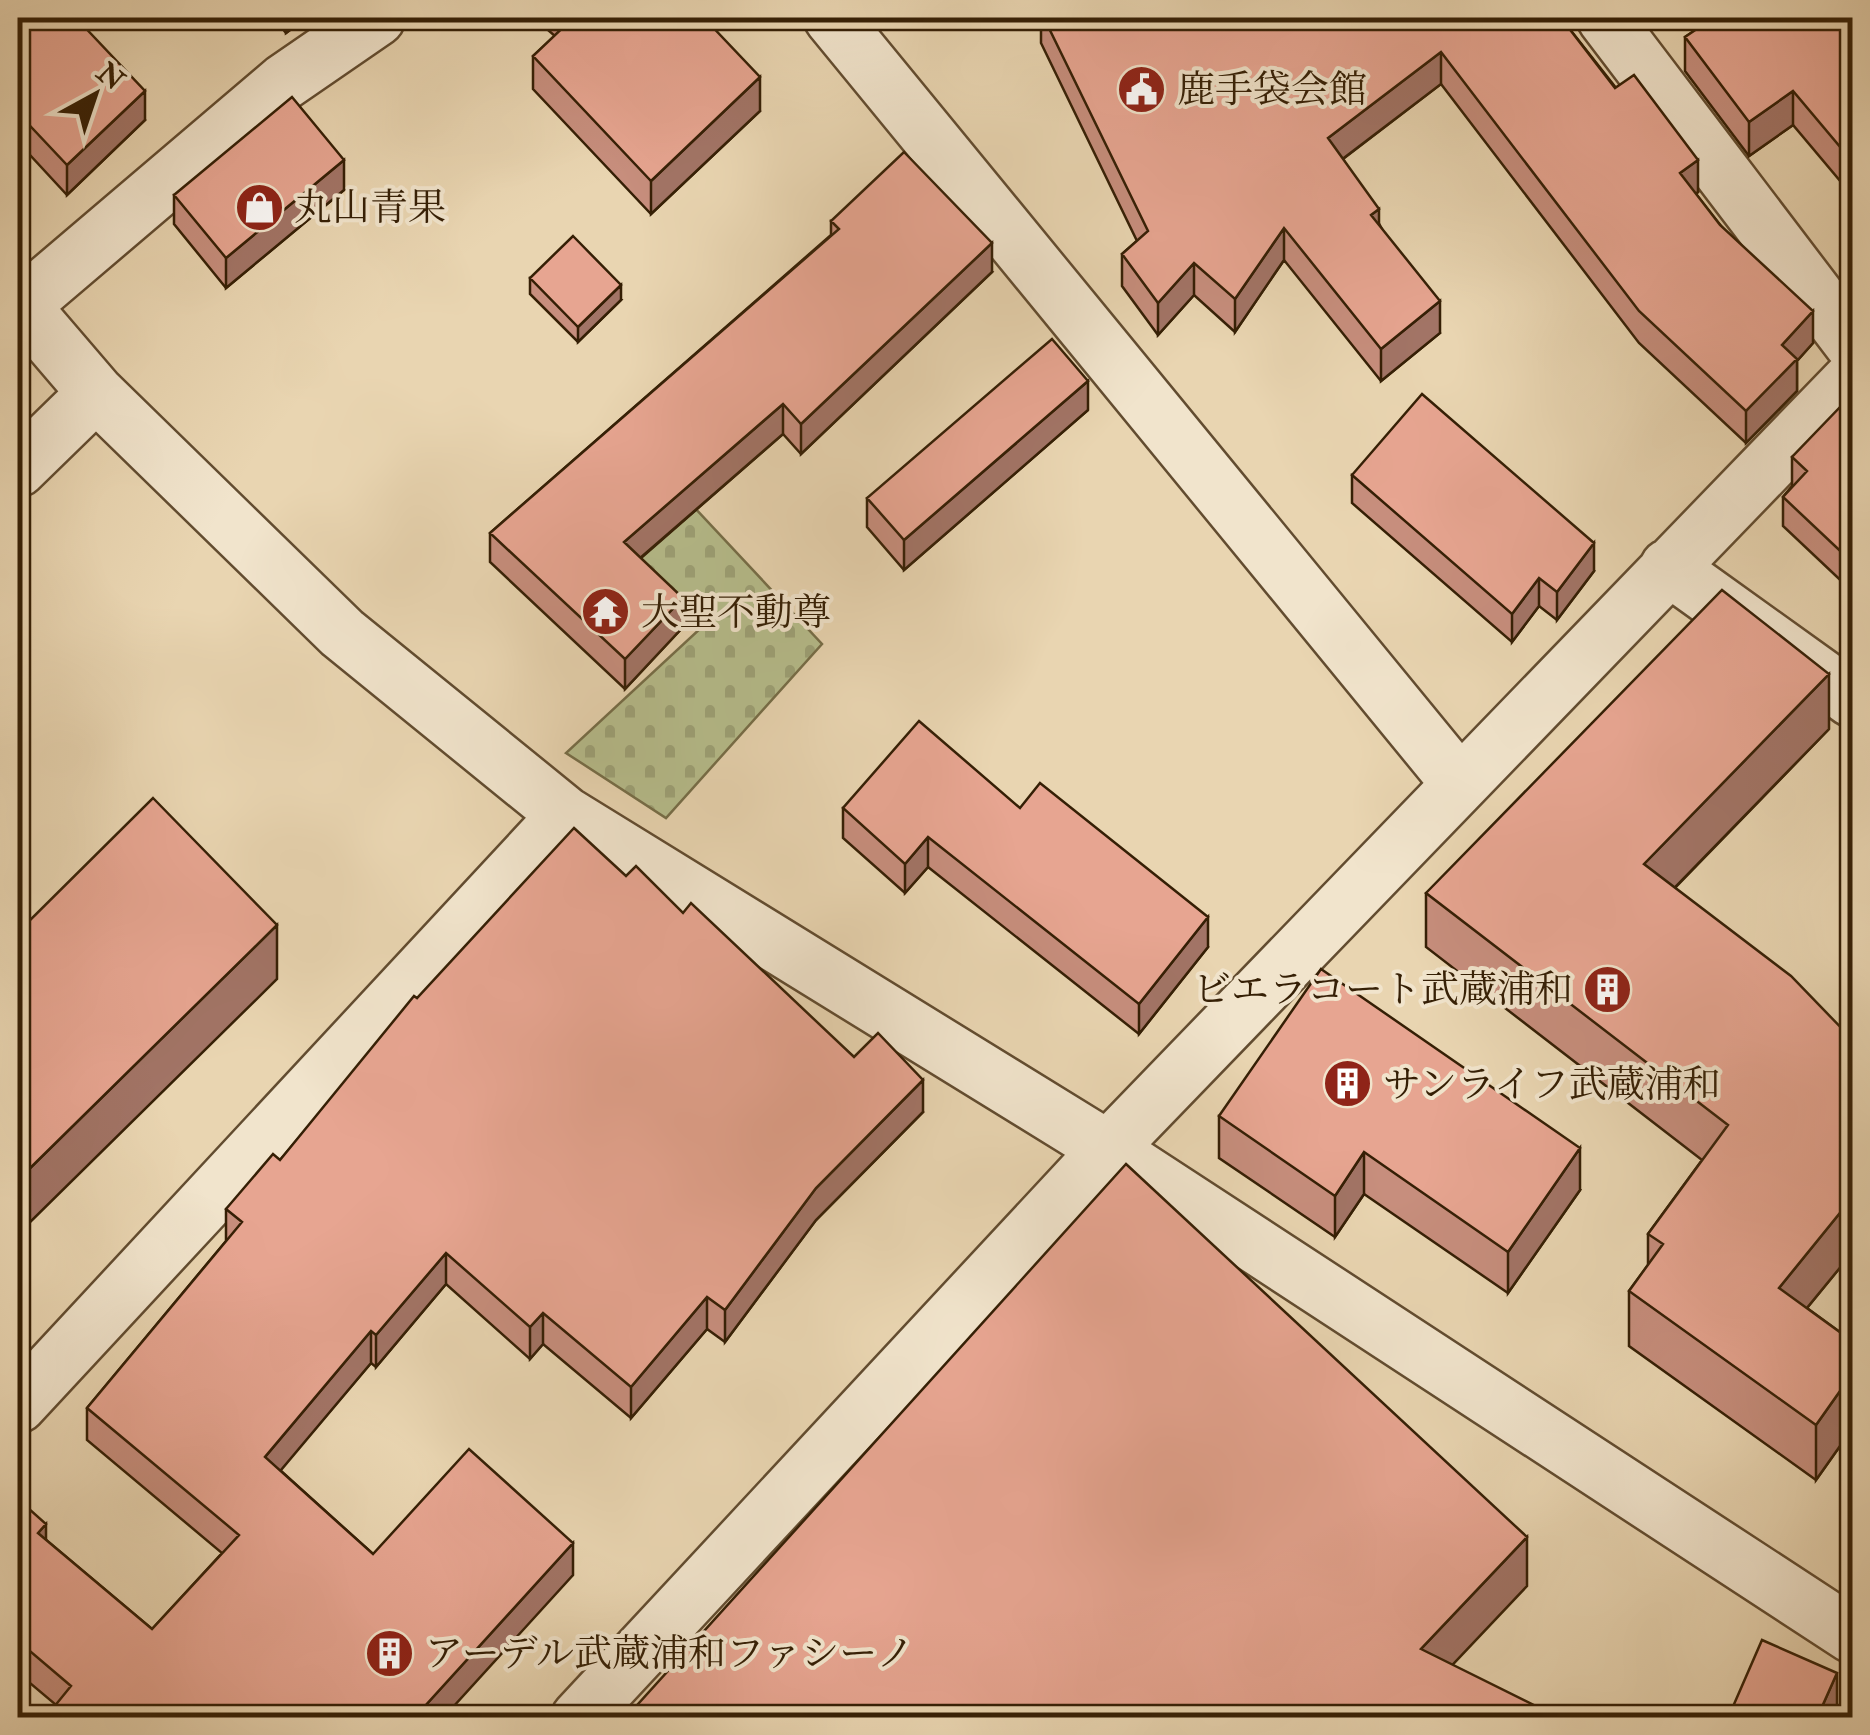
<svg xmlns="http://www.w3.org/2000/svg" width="1870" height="1735" font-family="'IM FELL Double Pica','Noto Serif JP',serif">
	<defs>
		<pattern id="cemetery-stones" width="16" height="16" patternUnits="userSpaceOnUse" patternTransform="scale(2.5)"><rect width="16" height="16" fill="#b6bd8c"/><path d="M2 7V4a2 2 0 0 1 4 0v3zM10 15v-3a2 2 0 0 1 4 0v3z" fill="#9da277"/></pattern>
	</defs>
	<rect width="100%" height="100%" fill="#e9d5b1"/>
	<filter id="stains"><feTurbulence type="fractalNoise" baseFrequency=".002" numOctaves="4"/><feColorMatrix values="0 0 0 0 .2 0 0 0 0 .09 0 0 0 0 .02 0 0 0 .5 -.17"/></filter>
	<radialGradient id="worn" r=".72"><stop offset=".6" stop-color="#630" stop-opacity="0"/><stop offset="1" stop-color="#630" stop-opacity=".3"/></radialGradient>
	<!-- cemetery -->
	<path fill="url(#cemetery-stones)" stroke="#766e48" stroke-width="2.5" d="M650,460L822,644L666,818L566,753L702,627L590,519Z"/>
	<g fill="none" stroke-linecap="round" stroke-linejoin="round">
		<defs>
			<path id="minor" d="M832,18L1460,784
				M1605,18L1852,343
				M18,302L96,393L342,633L566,815L1108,1149L1852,1635
				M21,306L284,82L377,18
				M18,469L96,393
				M1668,567L1852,699
				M18,1405L566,815
				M579,1718L1108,1149L1852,379"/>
		</defs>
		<!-- minor casing -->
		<use href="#minor" stroke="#624c30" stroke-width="60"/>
		<!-- minor -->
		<use href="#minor" stroke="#f1e4cc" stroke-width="55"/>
	</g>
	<!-- wall -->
	<path fill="#c78e7d" stroke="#351f05" stroke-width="2.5" d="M18,18L145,120L67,195L18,142Z
		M274,18H306L286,33Z
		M534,18H704L760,111L651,214L533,89V56L555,36Z
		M1041,18H1561L1698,192L1696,194L1813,343L1797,361V391L1746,443L1639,343L1441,84L1343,159L1440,333L1381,381L1284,260L1235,332L1194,295L1158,335L1122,286V254L1137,241L1041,43Z
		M1688,18H1852V195L1793,125L1749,156L1685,71V37L1697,29Z
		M344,190L226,288L174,224V195Z
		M831,221L992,272L801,454L783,434L641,558L683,627L625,689L490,562V533L831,235Z
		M530,278L621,300L578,342L530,294Z
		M1088,410L904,570L867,527V498Z
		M1852,413V591L1783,526V497L1792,486V457Z
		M1352,475L1594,571L1557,620L1539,606L1512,642L1352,503Z
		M1829,729L1675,888L1852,1039V1253L1807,1308L1852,1341V1429L1816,1480L1629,1346V1291L1648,1265V1234L1702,1160L1426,947V893Z
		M843,808H1020L1208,947L1139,1034L928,867L905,893L843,838Z
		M626,876L683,913L854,1057L923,1112L816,1220L725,1342L707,1329L631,1418L543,1344L530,1359L446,1284L376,1367L371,1363L280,1470L373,1554L573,1575L56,1705L18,1673V1499L46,1540L152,1629L222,1553L87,1440V1408L226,1241V1209L280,1160L417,998Z
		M1219,1116L1580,1190L1508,1293L1364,1194L1335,1237L1219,1158Z"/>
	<!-- shaded-wall -->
	<path fill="#a27466" stroke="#351f05" stroke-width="2.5" d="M286,18H306L286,33Z
		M1441,52V84L1328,170V138Z
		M760,77V111L651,214V181Z
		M145,91V120L67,195V165Z
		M1793,91V125L1749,156V122Z
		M344,160V190L226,288V258Z
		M1698,160V192L1680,205V173Z
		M1379,209V241L1371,215Z
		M1284,228V260L1235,332V299Z
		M992,243V272L801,454V424Z
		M1194,263V295L1158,335V303Z
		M621,285V300L578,342V327Z
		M1440,301V333L1381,381V349Z
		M1813,311V343L1797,361V391L1746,443V411L1782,345Z
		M1088,381V410L904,570V540Z
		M783,404V434L624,572V542Z
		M1594,543V571L1557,620V592Z
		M1539,578V606L1512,642V614Z
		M683,598V627L625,689V659Z
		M1829,674V729L1644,919V864Z
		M928,837V867L905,893V864Z
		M1208,917V947L1139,1034V1004Z
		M277,925V979L18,1234V1180Z
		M923,1080V1112L816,1220L725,1342V1310L816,1188Z
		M1580,1148V1190L1508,1293V1252Z
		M1364,1152V1194L1335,1237V1196Z
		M1852,1198V1253L1779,1342V1288Z
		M446,1253V1284L376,1367V1335Z
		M707,1297V1329L631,1418V1387Z
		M543,1313V1344L530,1359V1327Z
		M371,1331V1363L265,1489V1457Z
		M1852,1374V1429L1816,1480V1425Z
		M46,1524V1555L38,1533Z
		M1527,1537V1586L1421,1698V1649Z
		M573,1543V1575L443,1718H414Z
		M1837,1673V1718H1817Z"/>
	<!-- building -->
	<path fill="#e7a591" stroke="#351f05" stroke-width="2.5" d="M18,18H76L145,91L67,165L18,113Z
		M572,18H704L760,77L651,181L533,56L573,18Z
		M1044,18H1561L1615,88L1634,75L1698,160L1680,173L1720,225L1813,311L1782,345L1797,359L1746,411L1639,311L1441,52L1328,138L1379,209L1371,215L1440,301L1381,349L1284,228L1235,299L1194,263L1158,303L1122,254L1148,231Z
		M1713,18H1852V161L1793,91L1749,122L1685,37Z
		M292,97L344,160L226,258L174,195Z
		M904,152L992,243L801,424L783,404L624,542L683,598L625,659L490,533L839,229L831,221Z
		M573,236L621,285L578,327L530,278Z
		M1052,339L1088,381L904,540L867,498Z
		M1422,394L1594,543L1557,592L1539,578L1512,614L1352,475Z
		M1843,404L1852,413V562L1783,497L1807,471L1792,457Z
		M1722,590L1829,674L1644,864L1791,976L1852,1039V1198L1779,1288L1852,1341V1374L1816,1425L1629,1291L1663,1244L1648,1234L1728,1125L1426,893Z
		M919,721L1020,808L1040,783L1208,917L1139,1004L928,837L905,864L843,808Z
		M153,798L277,925L18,1180V932Z
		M574,828L626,876L636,866L683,913L691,903L854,1057L878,1033L923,1080L816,1188L725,1310L707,1297L631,1387L543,1313L530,1327L446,1253L376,1335L371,1331L265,1457L373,1554L469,1449L573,1543L414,1718H45L71,1686L18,1641V1499L46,1524L38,1533L152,1629L239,1535L87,1408L242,1222L226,1209L273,1154L280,1160L414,996L417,998Z
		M1321,969L1580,1148L1508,1252L1364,1152L1335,1196L1219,1116Z
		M1126,1164L1527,1537L1421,1649L1560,1718H635L630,1713Z
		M1762,1640L1837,1673L1817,1718H1728Z"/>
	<!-- icons -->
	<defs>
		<symbol id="civic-disc" viewBox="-11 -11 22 22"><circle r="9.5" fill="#8f2418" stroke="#f1e4cc"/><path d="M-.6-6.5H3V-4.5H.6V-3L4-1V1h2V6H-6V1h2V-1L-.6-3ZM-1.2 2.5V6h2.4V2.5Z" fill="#fff"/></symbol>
		<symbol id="shop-disc" viewBox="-11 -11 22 22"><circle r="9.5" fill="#8f2418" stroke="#f1e4cc"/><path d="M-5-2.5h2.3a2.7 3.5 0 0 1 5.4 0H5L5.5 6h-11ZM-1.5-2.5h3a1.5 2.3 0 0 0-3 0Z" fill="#fff"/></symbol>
		<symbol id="temple-disc" viewBox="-11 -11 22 22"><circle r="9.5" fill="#8f2418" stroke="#f1e4cc"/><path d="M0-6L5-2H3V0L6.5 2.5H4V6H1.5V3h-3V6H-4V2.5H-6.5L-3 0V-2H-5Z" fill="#fff"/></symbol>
		<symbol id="building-disc" viewBox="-11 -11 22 22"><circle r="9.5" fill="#8f2418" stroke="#f1e4cc"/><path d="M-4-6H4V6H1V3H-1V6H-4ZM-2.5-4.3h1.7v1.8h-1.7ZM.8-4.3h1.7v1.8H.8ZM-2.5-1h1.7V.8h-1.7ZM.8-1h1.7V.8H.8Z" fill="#fff"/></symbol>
	</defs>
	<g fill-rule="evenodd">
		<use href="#civic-disc" x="1114" y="62" width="55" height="55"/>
		<use href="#shop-disc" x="232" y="180" width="55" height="55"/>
		<use href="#temple-disc" x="578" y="584" width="55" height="55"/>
		<use href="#building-disc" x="1580" y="962" width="55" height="55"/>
		<use href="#building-disc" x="1320" y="1056" width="55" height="55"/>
		<use href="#building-disc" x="362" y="1626" width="55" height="55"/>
	</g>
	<g text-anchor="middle" stroke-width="8" stroke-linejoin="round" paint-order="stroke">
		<!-- poi labels -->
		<g font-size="38" fill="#351f05" stroke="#f1e4cc" text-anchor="start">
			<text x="1177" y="102">鹿手袋会館</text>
			<text x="294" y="220">丸山青果</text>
			<text x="641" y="625">大聖不動尊</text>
			<text x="1573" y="1002" text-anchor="end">ビエラコート武蔵浦和</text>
			<text x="1383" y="1097">サンライフ武蔵浦和</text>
			<text x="425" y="1666">アーデル武蔵浦和ファシーノ</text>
		</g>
	</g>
	<!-- margin -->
	<rect width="1870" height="1735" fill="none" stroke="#e9d5b1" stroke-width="60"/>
	<rect x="20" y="20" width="1830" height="1695" fill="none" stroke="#351f05" stroke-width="5"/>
	<rect x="30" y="30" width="1810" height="1675" fill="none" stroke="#351f05" stroke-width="2.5"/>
	<!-- north arrow -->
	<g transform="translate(95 95) rotate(40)" stroke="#f1e4cc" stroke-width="8" paint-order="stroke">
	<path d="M0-8L18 38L0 25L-18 38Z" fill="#351f05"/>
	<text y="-15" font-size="28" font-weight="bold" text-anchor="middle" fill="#351f05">N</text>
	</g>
	<rect width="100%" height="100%" filter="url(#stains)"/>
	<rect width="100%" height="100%" fill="url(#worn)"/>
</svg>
